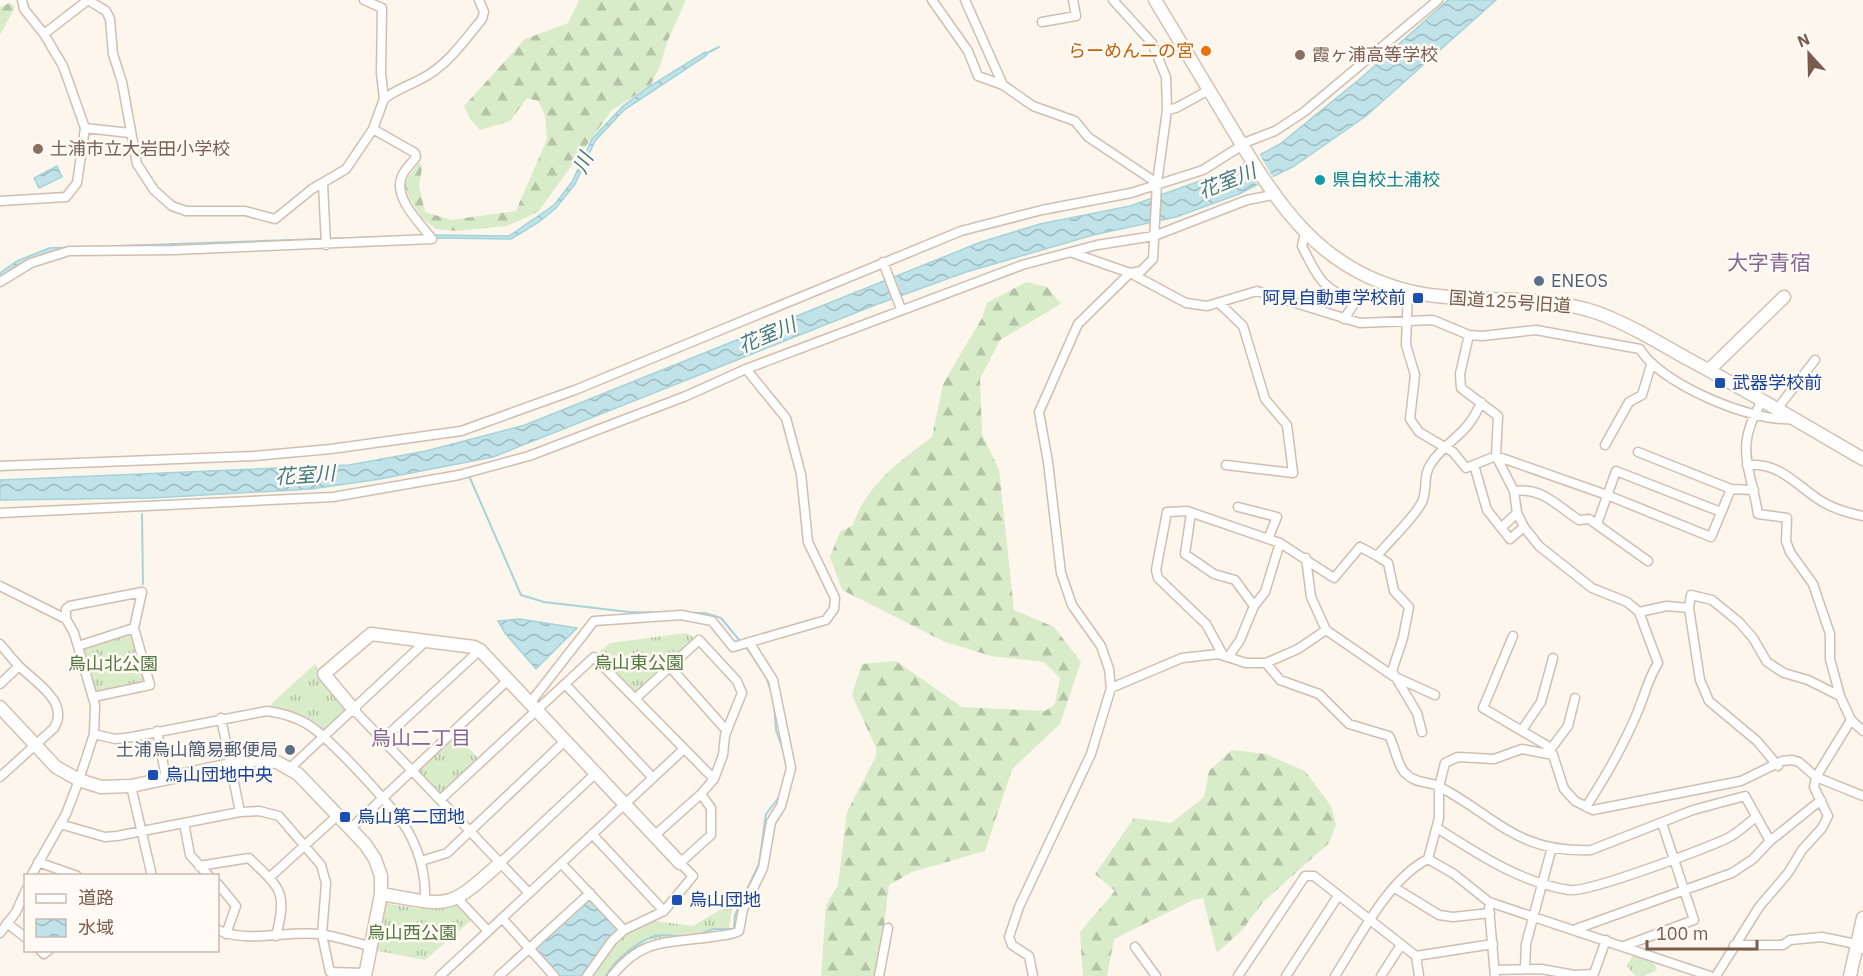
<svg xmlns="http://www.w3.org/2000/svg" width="1863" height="976" font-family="'IBM Plex Sans','Noto Sans JP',sans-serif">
	<defs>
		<pattern id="grass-tufts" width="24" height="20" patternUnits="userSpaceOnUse" patternTransform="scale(1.5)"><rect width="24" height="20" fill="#d8ecc9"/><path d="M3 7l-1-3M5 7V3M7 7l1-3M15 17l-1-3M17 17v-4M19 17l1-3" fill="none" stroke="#b4c2a5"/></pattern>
		<pattern id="forest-firs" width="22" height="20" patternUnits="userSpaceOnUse" patternTransform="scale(1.5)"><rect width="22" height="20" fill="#d8ecc9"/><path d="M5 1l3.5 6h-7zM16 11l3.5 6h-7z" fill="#b4c2a5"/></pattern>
		<pattern id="water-waves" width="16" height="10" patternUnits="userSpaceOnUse" patternTransform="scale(1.5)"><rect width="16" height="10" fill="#bfe3e8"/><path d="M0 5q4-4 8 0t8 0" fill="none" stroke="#a0bbbe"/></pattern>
	</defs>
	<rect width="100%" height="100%" fill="#fdf6ec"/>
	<!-- grass -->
	<path fill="url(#grass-tufts)" d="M134,628L150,685L93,697L78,646Z
		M686,633L699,640L636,698L594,657L610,643Z
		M315,664L354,710L323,736L314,729L267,711L272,703Z
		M455,734L480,760L445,793L439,794L416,770Z
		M733,902L729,929L645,940L615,976H587L612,941L648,920L693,926Z
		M383,903C409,907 434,914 459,903L473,919L425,960L373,950Z
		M1632,956L1653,960L1657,970L1644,976H1635L1627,966Z"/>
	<!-- forest -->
	<path fill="url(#forest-firs)" d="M579,0H686L667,42L660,66L650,86L612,110L538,212L507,226L457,231L436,229L422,218L409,197L404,183L420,162L422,168L419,186L425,212L451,220L516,211L547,139L545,115L538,101L527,98L510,121L480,130L470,119L464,106L525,39L568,23Z
		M10,3L15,7L0,35V7Z
		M1026,282L1047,287L1061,304L1000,340L980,379L982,434L999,470L1014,610L1054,627L1081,662L1060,724L1012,769L985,851L912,872L889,885L878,976H821L826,905L838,885L847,812L876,756V748L852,695L862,664L896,661L962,707L1045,711L1055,704L1060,678L1044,662L991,656L945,642L842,590L830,557L840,532L853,525C866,485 900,461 932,437L943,384L982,318L987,303Z
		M1232,750L1266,754L1305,771L1331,806L1336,824L1329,843L1263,902L1243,929L1217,953L1203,898L1193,900L1114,939L1107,976H1083L1080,932L1115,891L1095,874L1134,818L1171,823L1204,797L1209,771Z"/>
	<!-- water -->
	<path fill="url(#water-waves)" stroke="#a5d3da" stroke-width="1.5" d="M1448,0H1496L1366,116L1294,166L1239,194L1176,217L1093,235L966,272L875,305L493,457L380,479L311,489L152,498L0,500V480L349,465L426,451L525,425L981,242L1040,224L1130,206L1236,168L1280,144L1361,78Z
		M705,52L707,55L624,110L595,141L575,184L556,208L539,222L511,239L434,238L70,250C43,253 22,263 0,278V273L17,261L49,248L436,235L509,236L554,205L572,182L592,139L623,106L650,86Z
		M57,166L62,177L39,188L34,178Z
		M520,619L577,628L536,669L505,633L498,621Z
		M592,894L626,932L584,976H557L531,948Z"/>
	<!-- pier -->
	<path fill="#fdf6ec" d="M1258,152L1274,179L1259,187L1243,161Z"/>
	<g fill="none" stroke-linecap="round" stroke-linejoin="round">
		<!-- stream -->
		<path stroke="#a5d3da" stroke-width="2" d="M705,54L719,47
			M470,478L521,595L544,602L629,612L705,613L721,618L740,641
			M142,514L143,584
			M746,647L766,677L771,691
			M774,703L776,730L783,750
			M698,935L713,929H734L735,915L759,864L766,814L780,796
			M606,976C615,959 643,936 662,935C668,935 675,936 681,937"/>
		<defs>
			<path id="street" d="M88,0L106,11L110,19L113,54L122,82L137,164L154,190L172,206L186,211H245L275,219L312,189L346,169L373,129L384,99L381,73L382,8L364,0
				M932,0L968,51L978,76L1003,85L1033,106L1075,121L1088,137L1157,183
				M965,0L1003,85
				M1042,22L1076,16L1073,0
				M44,34L88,0
				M384,99C397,89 408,86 421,79C447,66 464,41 482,19L484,12L479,0
				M1167,110L1176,108L1209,90
				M85,128L130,133
				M373,129L415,153L416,157C412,163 405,169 402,176C392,197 421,224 432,239
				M323,184L326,245
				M0,201L66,197L77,183L85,128L63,66L44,34L24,9L22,0
				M1305,233L1302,246C1317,276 1322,290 1356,301L1344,319
				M1070,252L1130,273L1186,303L1207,306L1257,291L1360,323L1433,320L1469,335L1482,336L1536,330L1640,349C1660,384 1754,423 1793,419
				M883,262L901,309
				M0,282L31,263L69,251L174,250L432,239
				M1408,290L1406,345L1415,375L1410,419L1419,432L1453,452L1466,468L1496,456L1607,495L1711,537L1731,489L1754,490
				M1220,304L1243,326L1265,399L1287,425L1293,473L1226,465
				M1469,335L1460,374L1461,388L1498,416L1496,456L1514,491L1517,513L1524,527L1539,546L1592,588L1627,602L1639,612L1658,663C1648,679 1645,694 1638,711C1624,745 1606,776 1586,807
				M1762,401C1734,448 1750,465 1758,514L1787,518L1786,541L1790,552L1813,584L1830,634V659L1840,696L1851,720L1863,731
				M1777,409L1815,360
				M1605,445L1629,402L1642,395L1651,365
				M1638,452L1731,489
				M1474,465L1487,510L1510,539L1524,527
				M1747,465C1780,463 1793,482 1818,499C1831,508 1848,513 1863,516
				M0,466L254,456L331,449L461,431L575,390L961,231L1042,210L1131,193L1203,170L1249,141L1275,131L1304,112L1438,0
				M1514,491C1542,487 1556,505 1579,520L1589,519L1648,561
				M1238,507L1277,517L1268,539
				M0,513L333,497L459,475L529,456L686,396L746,369L1022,265L1097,245L1154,236L1247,200L1273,195
				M1191,513L1185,554L1214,574L1235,580L1254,606
				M1597,524L1616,471L1721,512
				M1501,528L1517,513
				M1377,556L1388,563L1394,591L1409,607L1403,638L1392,671L1417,713L1422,732
				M0,586L66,619L74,633L95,705L94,734L79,780L66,814L31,876
				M1689,608L1700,680L1709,701L1757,741L1778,766
				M1639,612L1667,606L1689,608L1691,595L1712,600L1739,622L1753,638L1767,662L1784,673L1808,680L1840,696
				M66,619V609L70,606L142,592L134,628L150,685L93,697
				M1326,630L1393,676L1435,695
				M1513,636L1483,708L1546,745L1553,755L1564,789L1575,801L1593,810L1741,781L1782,761L1792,760L1799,762L1816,777L1863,796
				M0,644C6,651 12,659 19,666C35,682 70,702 54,728L0,777
				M78,646L134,628
				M1223,655L1206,624L1158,578L1156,570L1167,512L1187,511L1280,543
				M1229,656L1240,640L1254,606L1265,592L1280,543L1334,578L1360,547L1377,556C1388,542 1415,517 1422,502C1428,490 1422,475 1432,462C1450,437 1468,435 1481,402
				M1266,663L1280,680L1319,694L1349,724L1389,736C1395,746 1397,765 1405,773C1418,785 1425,780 1438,786C1496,816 1516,853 1591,850L1693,810L1745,796L1770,841L1753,859L1732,873L1576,929
				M670,667L727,731
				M0,684L19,666
				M566,685L653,778
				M1111,688L1182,658L1218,654L1246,663H1266L1298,649L1326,630L1311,597L1306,558
				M530,703L594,621L681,615L712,621L733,647L826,620L834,609L835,598L808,542L801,474L786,418L746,369
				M354,710L529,893
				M221,718L240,812
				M1522,730L1541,702L1553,658
				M157,731L166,778
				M94,734L115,739L132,737L267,711C281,713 294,716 307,724C329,737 399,812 410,835C421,856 426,878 425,902
				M382,740L480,650
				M1550,750L1568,726L1575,698
				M290,768L427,640
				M131,786L152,876
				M440,800L594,657L714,779
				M184,823L190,855L209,876
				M60,824L105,837L117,836L240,812L259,811L279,816L321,865L326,883L322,935L330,972L365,973
				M1437,828C1478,854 1519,882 1569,890C1589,893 1703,849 1726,839C1737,834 1747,824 1756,817
				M350,829L508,680
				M592,834L664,911
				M654,836L701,794
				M1770,841L1821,800
				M1428,859L1454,874L1489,902L1710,976
				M421,861L447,853L565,741
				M38,862L77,876
				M500,863L596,773
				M561,863L624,930
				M199,866L249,858C280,888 288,891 276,936
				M269,878L337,816
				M218,884L236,906L226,934
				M1395,888L1439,915L1453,917L1490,913
				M458,899L488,931
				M1489,908L1495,976
				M502,918L554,976
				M7,923L26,938
				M218,930C250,944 286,930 319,934C336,936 353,942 369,946
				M0,933L16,912L26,890
				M1734,945H1783L1790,940L1822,937L1851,943L1863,949
				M1624,946L1694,920L1662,823
				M1135,947L1156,976
				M40,950L44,954L49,950
				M1416,956L1419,976
				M1525,968L1526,944L1552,847
				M1495,970L1541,969L1574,975L1593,974
				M440,976L684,749
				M499,976L590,893
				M587,976L612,941L624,930L664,911L693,876L680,863L711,835V808L701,794L714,779L723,755L725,735L742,693L737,681L699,640L636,698
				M612,976C644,935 672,944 717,936C724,935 733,935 739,931L743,909L763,868L771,822L781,806L791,768L773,680L749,642
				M879,976L888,928
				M1033,976L1029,956L1012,945L1009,937L1019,907L1091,754L1111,688L1109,669L1101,646L1072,605L1061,573L1048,462L1039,412L1078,324L1130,273L1141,271L1153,259L1157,183L1167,110L1166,77L1152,43L1113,0
				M1238,976L1305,876H1314L1416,956L1493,944
				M1286,976L1338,896
				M1335,976C1358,940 1389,878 1428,859L1439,818V787L1445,763L1458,757L1494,759L1522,749L1553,755
				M1381,976L1401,945
				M1593,976L1606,940
				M1716,976L1759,907L1788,873L1802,850L1822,828L1828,816L1814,787L1816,777L1851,720"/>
			<path id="secondary" d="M1155,0C1179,40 1203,80 1227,120C1277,203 1319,275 1423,294C1481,304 1541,293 1598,313C1628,324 1658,342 1686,358C1746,390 1804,425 1863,459
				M1709,370L1784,297
				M0,707L56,767L79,780L101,787L131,786L254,760L277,762L298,774L365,844L375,859L381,876V894L365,976
				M354,710L324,674L371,634L474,647L480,650L680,863
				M381,894C450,906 447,911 500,863
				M1850,976L1863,918"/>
		</defs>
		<!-- street casing -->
		<use href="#street" stroke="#d1beb0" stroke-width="11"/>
		<!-- secondary casing -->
		<use href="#secondary" stroke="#d6c0b0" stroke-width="15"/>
		<!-- street -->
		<use href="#street" stroke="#fff" stroke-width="8"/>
		<!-- secondary -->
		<use href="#secondary" stroke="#fff" stroke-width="12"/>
	</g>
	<!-- markers -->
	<circle fill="#e8710a" stroke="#fffaf3" stroke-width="2" cx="1206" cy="51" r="6"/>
	<g fill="#8d6e63" stroke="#fffaf3" stroke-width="2">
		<circle cx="1300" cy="55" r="6"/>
		<circle cx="38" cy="149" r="6"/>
	</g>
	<circle fill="#0f9aa8" stroke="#fffaf3" stroke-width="2" cx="1320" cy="180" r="6"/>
	<g fill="#5c6f8a" stroke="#fffaf3" stroke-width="2">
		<circle cx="1539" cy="281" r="6"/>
		<circle cx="290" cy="750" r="6"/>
	</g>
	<g fill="#1a4fb4" stroke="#fffaf3" stroke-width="2">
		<rect x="1412" y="292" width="12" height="12" rx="3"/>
		<rect x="1714" y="377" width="12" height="12" rx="3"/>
		<rect x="147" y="769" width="12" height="12" rx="3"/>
		<rect x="339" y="811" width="12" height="12" rx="3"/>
		<rect x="671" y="894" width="12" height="12" rx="3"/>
	</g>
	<g text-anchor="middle" stroke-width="5" stroke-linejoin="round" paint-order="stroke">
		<!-- food labels -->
		<g font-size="18" fill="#c56008" stroke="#fffaf3" text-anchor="end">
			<text x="1194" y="57">らーめん二の宮</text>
		</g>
		<!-- education labels -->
		<g font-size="18" fill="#785e54" stroke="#fffaf3" text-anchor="start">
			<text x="1312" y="61">霞ヶ浦高等学校</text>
			<text x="50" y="155">土浦市立大岩田小学校</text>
		</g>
		<!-- culture labels -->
		<g font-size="18" fill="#0d838f" stroke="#fffaf3" text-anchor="start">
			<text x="1332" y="186">県自校土浦校</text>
		</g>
		<!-- service labels -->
		<g font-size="18" fill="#4e5e75" stroke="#fffaf3" text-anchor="start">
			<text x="1551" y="287">ENEOS</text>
			<text x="278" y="756" text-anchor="end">土浦烏山簡易郵便局</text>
		</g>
		<!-- transit labels -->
		<g font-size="18" fill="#164399" stroke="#fffaf3" text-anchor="start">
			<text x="1406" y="304" text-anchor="end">阿見自動車学校前</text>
			<text x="1732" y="389">武器学校前</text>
			<text x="165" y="781">烏山団地中央</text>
			<text x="357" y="823">烏山第二団地</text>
			<text x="689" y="906">烏山団地</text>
		</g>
		<!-- street labels -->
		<g font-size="18" fill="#7a5c4d" stroke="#fffaf3">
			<text transform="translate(1510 302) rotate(4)" y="6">国道125号旧道</text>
		</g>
		<!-- park labels -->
		<g font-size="18" fill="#537a41" stroke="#fffaf3">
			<text x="639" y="669">烏山東公園</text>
			<text x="113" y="670">烏山北公園</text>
			<text x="412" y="939">烏山西公園</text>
		</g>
		<!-- water labels -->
		<g font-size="20" font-style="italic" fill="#437c86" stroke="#fffaf3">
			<text transform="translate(583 163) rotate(-65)" y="7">川</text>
			<text transform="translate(1227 181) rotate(-22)" y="7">花室川</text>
			<text transform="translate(767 335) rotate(-23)" y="7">花室川</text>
			<text transform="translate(305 475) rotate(-4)" y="7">花室川</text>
		</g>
		<!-- neighbourhood labels -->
		<g font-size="20" fill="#846695" stroke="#fffaf3">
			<text x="421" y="745">烏山二丁目</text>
		</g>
		<!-- quarter labels -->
		<g font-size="21" fill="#846695" stroke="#fffaf3">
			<text x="1769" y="270">大字青宿</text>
		</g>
	</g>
	<!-- legend -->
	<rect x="24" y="874" width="195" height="78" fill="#fffaf3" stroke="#cabbb1" stroke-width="1.5"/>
	<rect x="36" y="894" width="30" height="9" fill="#ffffff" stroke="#cabbb1" stroke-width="1.5"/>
	<text x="78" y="904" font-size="18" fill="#7a5c4d">道路</text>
	<rect x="36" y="919" width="30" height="18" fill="url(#water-waves)" stroke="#cabbb1" stroke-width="1.5"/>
	<text x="78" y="934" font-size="18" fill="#7a5c4d">水域</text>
	<!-- north arrow -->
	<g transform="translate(1809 54) rotate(338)" stroke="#fffaf3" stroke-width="4.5" paint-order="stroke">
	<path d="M0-4.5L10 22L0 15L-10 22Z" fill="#7a5c4d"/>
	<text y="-9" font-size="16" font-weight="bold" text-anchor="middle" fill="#7a5c4d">N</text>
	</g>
	<!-- scale -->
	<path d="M1647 940v9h110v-9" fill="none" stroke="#7a5c4d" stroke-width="3"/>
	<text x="1656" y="940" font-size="18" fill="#7a5c4d" stroke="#fffaf3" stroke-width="4.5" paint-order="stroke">100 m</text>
</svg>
